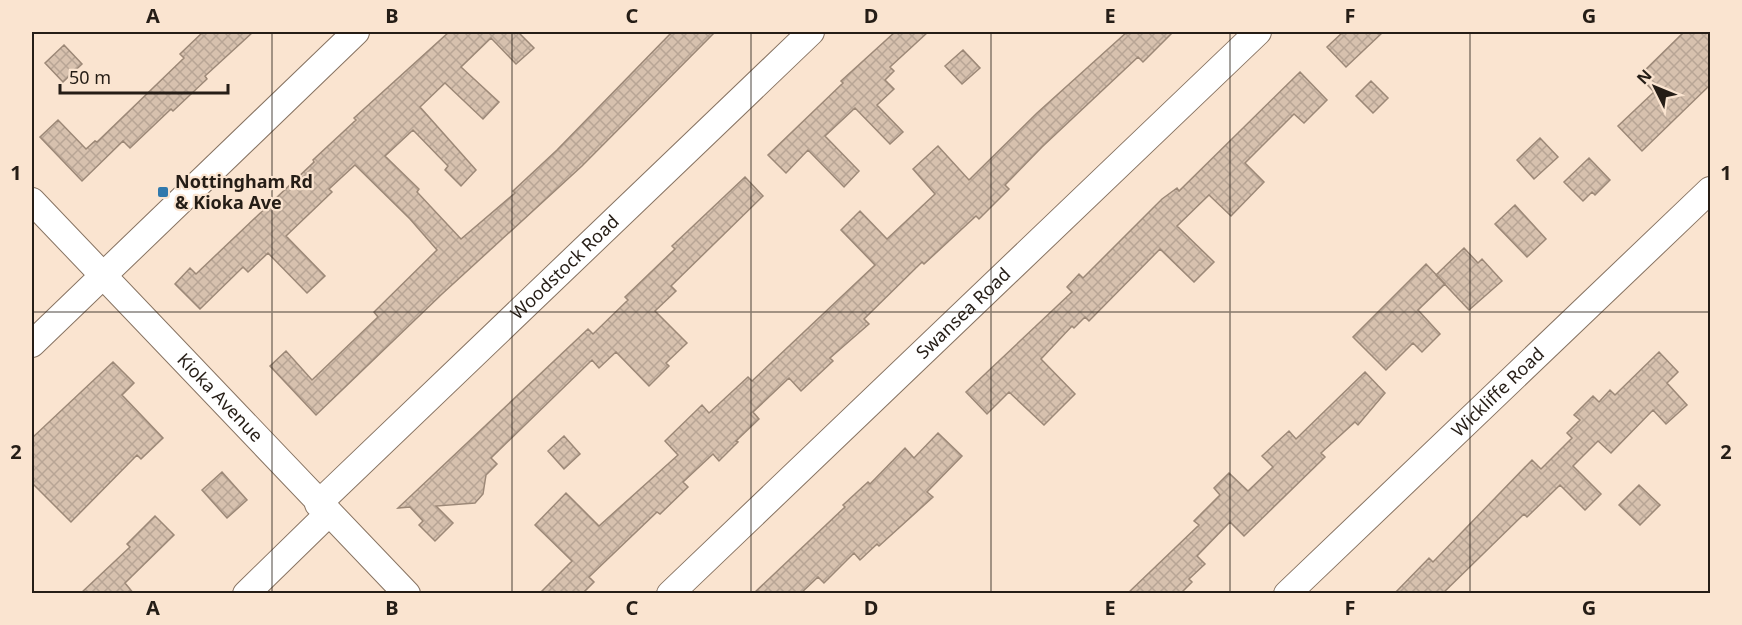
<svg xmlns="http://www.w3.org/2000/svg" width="1742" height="625" font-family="'Noto Sans',sans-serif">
	<defs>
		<pattern id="building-cross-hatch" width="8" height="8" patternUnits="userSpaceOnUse" patternTransform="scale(1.5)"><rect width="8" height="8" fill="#d7c1ae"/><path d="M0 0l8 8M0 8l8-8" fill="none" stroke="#b8a595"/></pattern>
	</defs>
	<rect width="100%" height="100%" fill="#fae4d0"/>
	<!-- building -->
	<path fill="url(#building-cross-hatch)" stroke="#9c8877" stroke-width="1.5" d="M203,32H253L205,76L207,79L173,111L171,109L130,148L123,141L82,181L40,137L58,120L86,149L95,141L97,142L184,58L180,54Z
		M449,32H518L534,48L516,64L491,38L461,67L499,102L483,119L445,83L420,107L476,170L461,186L445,170L448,166L413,130L385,156L419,189L417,192L461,239L515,193L513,191L557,150L672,32H715L582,166L442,294L316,415L270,366L286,351L312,380L378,317L374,312L437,250L410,219L355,165L329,189L332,192L286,236L325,276L307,293L268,253L248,272L243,267L200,309L175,284L190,268L196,274L314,162L313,160L356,120L354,118Z
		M895,32H928L890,67L894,71L885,80L894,89L877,105L903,132L890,144L855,108L825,136L859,171L844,187L808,150L786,173L768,155L843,83L841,81Z
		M1127,32H1173L1143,62L1138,57L1042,147L1005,185L1009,189L979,219L976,216L924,264L922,262L864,319L869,324L830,358L833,361L801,391L789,378L753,412L759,419L736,441L738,442L719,461L713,454L683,482L688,487L660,514L657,512L589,577L594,582L582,594H539L572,561L535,525L566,493L599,526L678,455L665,441L702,405L709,413L748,377L752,381L875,265L841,230L860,211L887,239L935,194L913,169L938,146L969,180L1037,113Z
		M1343,32H1383L1346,67L1327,47Z
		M1684,32H1710V85L1642,151L1618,126L1654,92L1639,76Z
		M64,45L82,64L63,82L45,63Z
		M963,50L980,68L962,84L945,66Z
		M1300,72L1327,100L1304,123L1294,114L1245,163L1264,182L1231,216L1209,195L1177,226L1214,262L1194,282L1160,249L1089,321L1085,317L1074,328L1072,326L1041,359L1075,394L1044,425L1009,392L987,414L966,392L1072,292L1067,287L1079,274L1083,278L1162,199L1177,188L1179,191Z
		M1371,81L1388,98L1373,113L1356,96Z
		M1540,138L1558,157L1534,179L1517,160Z
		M1589,158L1610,180L1595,195L1592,192L1583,201L1564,182Z
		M745,177L763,196L671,286L676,291L655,311L687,343L666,363L669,366L649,386L616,352L599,368L592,360L491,458L497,464L486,475L483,494L475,503L436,506L453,523L435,541L419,525L423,521L410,507L398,508L588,329L593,334L628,300L625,297L675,249L672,246Z
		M1515,205L1546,239L1527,257L1495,224Z
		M1464,248L1478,263L1482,259L1502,281L1469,310L1436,275Z
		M1426,264L1445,284L1418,310L1440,334L1422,352L1413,343L1386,370L1353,337Z
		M1659,352L1678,372L1667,383L1687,405L1666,424L1653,410L1611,453L1598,441L1573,466L1601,494L1585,510L1560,485L1527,517L1524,514L1442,594H1394L1429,558L1433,562L1532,460L1541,469L1572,438L1567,433L1580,420L1574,415L1593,396L1599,402L1610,390L1615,395Z
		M113,362L134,383L122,395L163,438L141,459L137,455L71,522L32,483V438Z
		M1365,372L1385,393L1358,425L1355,422L1321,453L1325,457L1244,536L1230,522L1197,556L1205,564L1189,579L1192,582L1180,594H1127L1199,525L1194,521L1220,495L1214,488L1229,473L1248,491L1273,467L1262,456L1289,431L1296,439Z
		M938,433L962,456L927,492L933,497L879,546L877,544L860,560L854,553L824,583L818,577L800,594H753L845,507L843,505L868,482L870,484L905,448L914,458Z
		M564,436L580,454L564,469L548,451Z
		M222,472L247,500L227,518L202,490Z
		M1639,485L1660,505L1640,525L1619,505Z
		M155,516L174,535L125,583L134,594H80L130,547L127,544Z"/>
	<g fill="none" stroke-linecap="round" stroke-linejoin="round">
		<defs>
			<g id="minor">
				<path id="s1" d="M32,201L407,594"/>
				<path d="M32,344L356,32"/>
				<path id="s2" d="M318,504L811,32"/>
				<path d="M246,594L328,514"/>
				<path id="s3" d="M670,594L1258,32"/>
				<path id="s4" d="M1287,594L1710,190"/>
			</g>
		</defs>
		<!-- minor casing -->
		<use href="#minor" stroke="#877362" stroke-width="28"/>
		<!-- minor -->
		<use href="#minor" stroke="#fff" stroke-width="26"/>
	</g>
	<!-- grid -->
	<path fill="none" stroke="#251d16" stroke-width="1.5" stroke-opacity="0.55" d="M272,32V594M512,32V594M751,32V594M991,32V594M1230,32V594M1470,32V594M32,312H1710"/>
	<!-- markers -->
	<rect fill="#3179ad" stroke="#fae4d0" stroke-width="2" x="157" y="186" width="12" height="12" rx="3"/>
	<g text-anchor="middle" stroke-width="4.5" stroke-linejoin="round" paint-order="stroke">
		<!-- poi labels -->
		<g font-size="18" font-weight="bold" fill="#251d16" stroke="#fae4d0" text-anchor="start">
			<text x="175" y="188">Nottingham Rd<tspan x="175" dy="21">&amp; Kioka Ave</tspan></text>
		</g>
		<!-- street labels -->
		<g font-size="18" fill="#251d16" stroke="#fae4d0">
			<text dy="6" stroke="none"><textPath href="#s2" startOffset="342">Woodstock Road</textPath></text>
			<text dy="6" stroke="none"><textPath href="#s3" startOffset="406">Swansea Road</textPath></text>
			<text dy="6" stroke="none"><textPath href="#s4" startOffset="292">Wickliffe Road</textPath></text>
			<text dy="6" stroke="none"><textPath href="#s1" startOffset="272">Kioka Avenue</textPath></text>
		</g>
	</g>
	<!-- border -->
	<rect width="1742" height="625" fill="none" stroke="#fae4d0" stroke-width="66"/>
	<!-- north arrow -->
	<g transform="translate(1655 87) rotate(313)" stroke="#fae4d0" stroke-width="4.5" paint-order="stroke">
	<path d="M0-4.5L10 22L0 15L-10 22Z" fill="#251d16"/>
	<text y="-9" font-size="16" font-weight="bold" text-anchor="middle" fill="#251d16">N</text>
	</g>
	<!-- scale -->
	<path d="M60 84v9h168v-9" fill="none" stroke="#251d16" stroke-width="3"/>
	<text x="69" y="84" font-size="18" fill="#251d16" stroke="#fae4d0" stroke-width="4.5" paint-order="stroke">50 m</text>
	<rect x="33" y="33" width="1676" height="559" fill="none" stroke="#251d16" stroke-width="2"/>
	<g font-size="20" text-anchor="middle" font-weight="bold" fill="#251d16">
		<text x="153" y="23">A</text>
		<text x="392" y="23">B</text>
		<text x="632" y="23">C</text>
		<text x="871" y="23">D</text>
		<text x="1110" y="23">E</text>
		<text x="1350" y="23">F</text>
		<text x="1589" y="23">G</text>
		<text x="16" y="180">1</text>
		<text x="1726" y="180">1</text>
		<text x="16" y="459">2</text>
		<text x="1726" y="459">2</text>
		<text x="153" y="615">A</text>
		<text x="392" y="615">B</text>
		<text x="632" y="615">C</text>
		<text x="871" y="615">D</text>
		<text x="1110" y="615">E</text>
		<text x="1350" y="615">F</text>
		<text x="1589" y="615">G</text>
	</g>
</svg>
